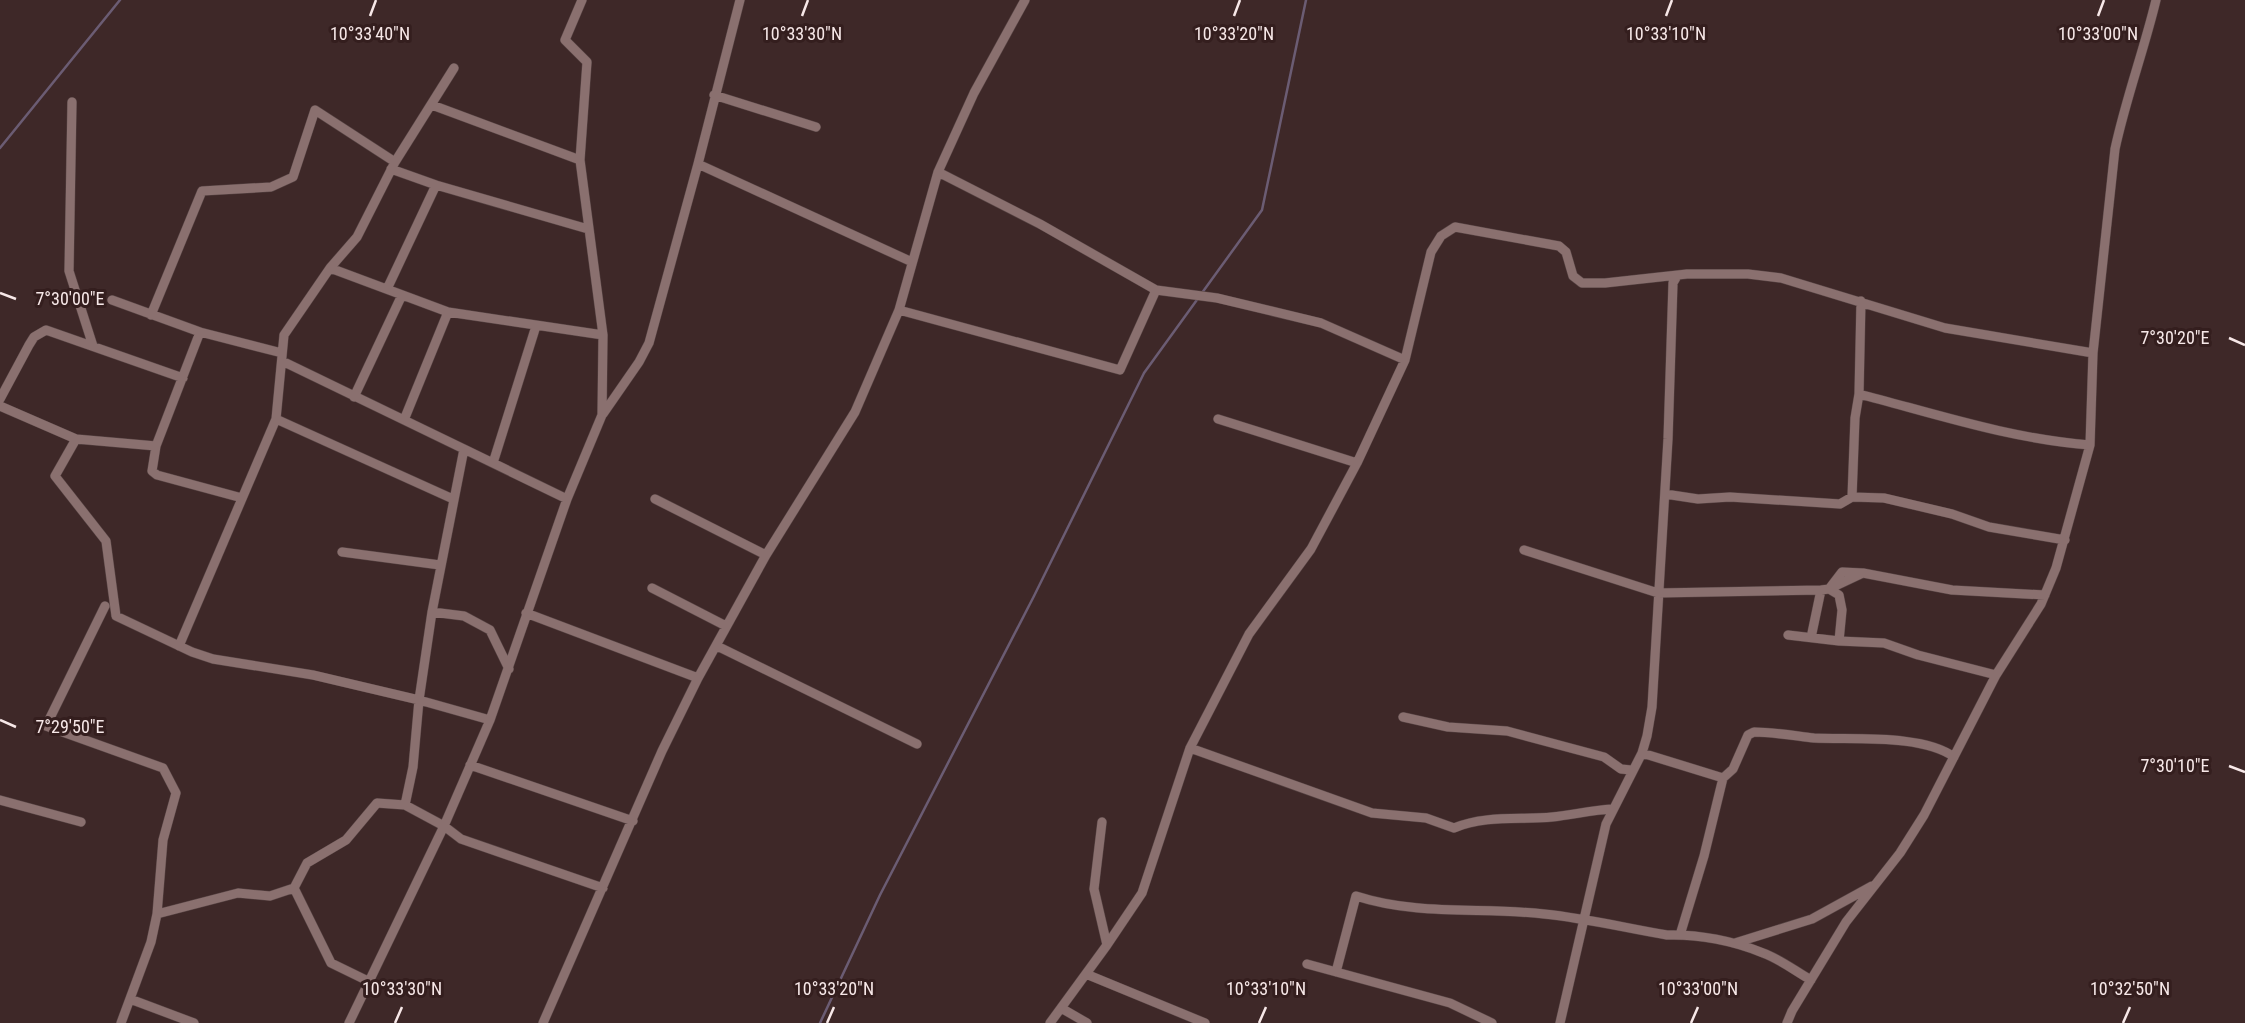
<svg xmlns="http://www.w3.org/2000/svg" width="2245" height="1023" font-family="'Roboto Condensed',sans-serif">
	<rect width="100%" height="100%" fill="#3e2828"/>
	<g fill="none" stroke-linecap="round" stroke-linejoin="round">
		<!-- stream -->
		<path stroke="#6b5c73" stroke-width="2.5" d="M0,148L120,0
			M820,1023L880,895L1034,596L1144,373L1262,210L1306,0"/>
		<defs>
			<path id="minor" d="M714,95L816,127
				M72,102L69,271L93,346
				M432,105L580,160
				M698,164L912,262
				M391,169L436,185
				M938,172L1040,224L1156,290
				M330,268L448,312L404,420L567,499
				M387,289L436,185L588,229
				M112,300L200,332L282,353
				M899,310L1120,370L1156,290L1217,298L1321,323L1405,360
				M448,312L603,335
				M151,315L202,191L271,187L293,177L315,110L395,162
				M200,332L156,446L152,471L157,475L242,498
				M282,361L404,420
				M1859,394C1936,414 2011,439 2090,445
				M354,397L402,295
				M0,399L29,345L34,337L46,330L183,378
				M0,406L76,439L156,446
				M603,414L639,362L649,343L698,164L740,0
				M276,419L453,499
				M1218,419L1357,463
				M76,439L55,476L106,541L116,616L192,652L213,659L313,675L419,700L490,720
				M464,449L432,612L419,700L413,767L405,805L444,826L461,839L603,888
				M493,463L536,326
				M1665,494L1698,499L1730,497L1840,504L1852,497L1884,498L1952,514L1989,527L2065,540
				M1852,497L1855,418L1859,394L1861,301
				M655,499L766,555
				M1524,550L1658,593L1821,590L1829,589L1863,573L1952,590L2045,595
				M342,552L440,565
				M1863,573L1842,572L1829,589L1839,595L1842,610L1839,641L1884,643L1918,655L1996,675
				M652,588L726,626
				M105,606L46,726L163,768L176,793L163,840L157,914
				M432,612L464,616L490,630L509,669
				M526,613L698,678
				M1812,633L1821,590
				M1788,635L1839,641
				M179,646L276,419L284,335L330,268L357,237L395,162L454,68
				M717,646L917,744
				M1403,717L1448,727L1507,731L1604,757L1621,769L1631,770
				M1190,748L1372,813L1426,818L1454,828C1485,815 1519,820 1552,817C1572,815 1592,810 1612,809
				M1642,753L1723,778L1733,769L1748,735L1754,732C1772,732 1796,736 1814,738C1853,740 1923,734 1954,757
				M470,765L633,821
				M0,800L81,822
				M1102,822L1094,889L1107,945
				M294,888L307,863L346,840L377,803L405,805
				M1680,935L1704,856L1723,778
				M1735,943L1812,919L1872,886
				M1307,964L1450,1003L1492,1023
				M1336,972L1356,896C1418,916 1481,907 1544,914C1585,918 1626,928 1667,935C1699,934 1734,941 1763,953C1780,959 1795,971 1811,980
				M1086,974L1205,1023
				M130,999L194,1023
				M1061,1008L1087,1023
				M121,1023L151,942L157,914L238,893L270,896L294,888L331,963L370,982
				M349,1023L444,826L490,720L567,499L602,415L603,335L580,160L587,62L565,40L582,0
				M543,1023L662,751L698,678L766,555L855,412L899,310L938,172L974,93L1025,0
				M1050,1023L1107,945L1142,893L1190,748L1249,634L1311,549L1357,463L1405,360L1431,252L1441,236L1455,227L1559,246L1566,252L1573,276L1582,283H1605L1687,274H1748L1781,278L1945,328L2093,353
				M1560,1023L1606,824L1642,753L1647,736L1652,707L1668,439L1673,283L1677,276
				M1787,1023L1792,1011L1846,922L1900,853L1924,815L1996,675L2041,604L2056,568L2090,445L2093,353L2115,149C2126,98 2144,50 2156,0"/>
		</defs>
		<!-- minor casing -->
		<use href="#minor" stroke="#574444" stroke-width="10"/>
		<!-- minor -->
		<use href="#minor" stroke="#8a706f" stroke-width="9"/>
	</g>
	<!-- ticks -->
	<path fill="none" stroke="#f7e8e8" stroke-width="2.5" d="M370,16L376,0M802,16L808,0M1234,16L1240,0M1666,16L1672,0M2098,16L2104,0M0,293L16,299M2229,338L2245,345M0,720L16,727M2229,766L2245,772M395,1023L402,1007M827,1023L834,1007M1259,1023L1266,1007M1691,1023L1698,1007M2123,1023L2130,1007"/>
	<g font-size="18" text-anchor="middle" fill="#f7e8e8" stroke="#341e1e" stroke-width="6" stroke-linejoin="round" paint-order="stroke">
		<text x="370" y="40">10°33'40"N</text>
		<text x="802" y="40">10°33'30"N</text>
		<text x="1234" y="40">10°33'20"N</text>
		<text x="1666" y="40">10°33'10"N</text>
		<text x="2098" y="40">10°33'00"N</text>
		<text x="70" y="305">7°30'00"E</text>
		<text x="2175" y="344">7°30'20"E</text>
		<text x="70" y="733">7°29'50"E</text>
		<text x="2175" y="772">7°30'10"E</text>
		<text x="402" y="995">10°33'30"N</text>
		<text x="834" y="995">10°33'20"N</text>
		<text x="1266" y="995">10°33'10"N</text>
		<text x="1698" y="995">10°33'00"N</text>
		<text x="2130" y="995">10°32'50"N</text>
	</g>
</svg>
